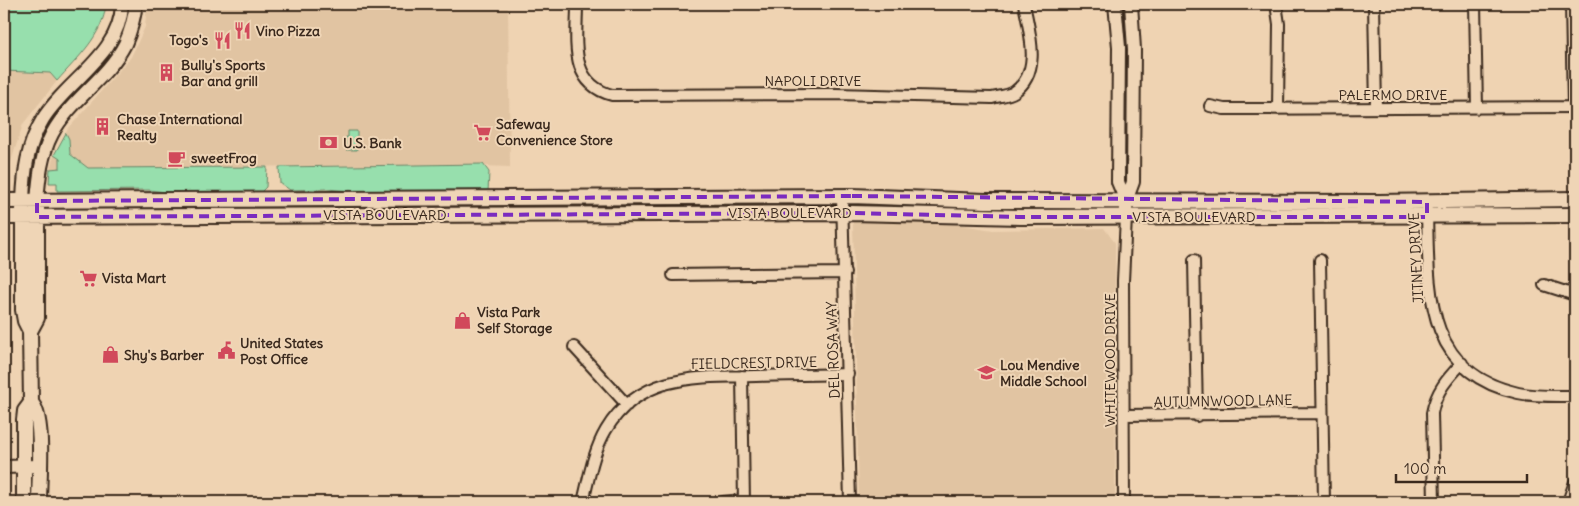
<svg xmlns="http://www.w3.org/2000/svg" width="1579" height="506" font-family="Delius,sans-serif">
	<rect width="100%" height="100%" fill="#efd3b2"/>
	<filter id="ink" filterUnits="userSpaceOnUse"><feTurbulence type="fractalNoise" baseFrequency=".02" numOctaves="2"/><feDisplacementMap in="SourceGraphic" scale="10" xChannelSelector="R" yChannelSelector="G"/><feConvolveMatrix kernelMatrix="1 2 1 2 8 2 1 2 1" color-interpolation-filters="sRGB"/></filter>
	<g filter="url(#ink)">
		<!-- built -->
		<path fill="#e1c4a2" d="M147,4H508L510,167L483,166V164L50,169L54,155L68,129L131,57L145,27Z
			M4,71L50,73L57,81L23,124L9,168H4Z
			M862,219L955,224L993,230L1104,228L1115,243V502H859L853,222Z"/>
		<!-- green -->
		<path fill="#97dfad" stroke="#698466" d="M4,4H106C103,36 77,58 57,81L50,73L4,71Z
			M348,131H357V150H346V137H348Z
			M66,133L69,139L70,154L88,168L267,167L266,187L260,193L191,195L149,190L57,191V183H49L50,169L60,168V159L54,155Z
			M483,164L489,172L488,192L394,194L326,189L290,190L280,183L279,167Z"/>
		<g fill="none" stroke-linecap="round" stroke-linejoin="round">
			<defs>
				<path id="minor" d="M577,4C577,40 568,83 612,95L836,94L992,98C998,96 1008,96 1014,92C1043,72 1029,31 1024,4
					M1276,4L1279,24L1278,109
					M1374,4L1376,108
					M1475,4L1477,108
					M1571,4L1573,107
					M1210,106L1224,109L1575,107
					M842,197L850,502
					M1427,210C1429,286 1422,372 1518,393C1536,397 1556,396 1575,396
					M1194,260L1197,416
					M1320,260L1324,502
					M673,275L845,273
					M1544,285L1575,295
					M574,347L627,405
					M742,376L744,502
					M1124,415L1322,413
					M583,502C589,478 593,452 606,430C640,373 699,377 756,376C787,375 817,375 848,374
					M723,502L744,500
					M1124,502L1123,281L1126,217
					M1434,502L1432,413C1436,391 1447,379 1462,363
					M1568,502L1575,482"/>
				<path id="tertiary" d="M1115,4L1119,47L1118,182L1126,201
					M23,201C24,172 27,145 43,119C67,80 121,54 122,4
					M37,201C39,178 41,155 52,134C70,100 107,79 125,44C131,31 134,18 136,4
					M1126,210V201L1133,182L1134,49L1131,4
					M4,467L39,466"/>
				<path id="secondary" d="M4,201L852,196L985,201L1379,202L1575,199
					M23,209V310L25,321L30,331L31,403L25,411L24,420V502
					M4,217L852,213L1021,217L1575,215
					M30,331L37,318V208
					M31,403C45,416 39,481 39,502"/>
			</defs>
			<!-- minor casing -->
			<use href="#minor" stroke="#3b2a1e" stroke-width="14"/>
			<!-- tertiary casing -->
			<use href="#tertiary" stroke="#3b2a1e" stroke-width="16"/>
			<!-- secondary casing -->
			<use href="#secondary" stroke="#3b2a1e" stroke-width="18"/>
			<!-- minor -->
			<use href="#minor" stroke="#efd5b6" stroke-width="10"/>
			<!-- tertiary -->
			<use href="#tertiary" stroke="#efd5b6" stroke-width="12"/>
			<!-- secondary -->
			<use href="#secondary" stroke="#efd5b6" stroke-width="14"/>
		</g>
	</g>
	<!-- marked area -->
	<path fill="none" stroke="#7b2cbf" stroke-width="4" stroke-dasharray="10 6" stroke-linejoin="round" d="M852,196L1427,202V217H1021L852,213L37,217V201Z"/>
	<!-- icons -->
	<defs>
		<symbol id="restaurant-bare" viewBox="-9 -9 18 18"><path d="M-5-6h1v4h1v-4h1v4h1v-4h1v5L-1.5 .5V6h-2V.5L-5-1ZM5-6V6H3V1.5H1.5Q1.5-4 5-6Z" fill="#d1495b" stroke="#efd5b6" stroke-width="2.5" paint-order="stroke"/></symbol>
		<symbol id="building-bare" viewBox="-9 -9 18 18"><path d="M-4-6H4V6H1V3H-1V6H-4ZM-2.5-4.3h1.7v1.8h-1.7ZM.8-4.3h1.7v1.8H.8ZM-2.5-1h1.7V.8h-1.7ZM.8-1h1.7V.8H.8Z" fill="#d1495b" stroke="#efd5b6" stroke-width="2.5" paint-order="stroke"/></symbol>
		<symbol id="supermarket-bare" viewBox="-9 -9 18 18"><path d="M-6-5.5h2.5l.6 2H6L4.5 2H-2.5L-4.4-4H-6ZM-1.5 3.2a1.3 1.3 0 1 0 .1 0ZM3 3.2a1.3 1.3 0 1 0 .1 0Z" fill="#d1495b" stroke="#efd5b6" stroke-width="2.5" paint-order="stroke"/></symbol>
		<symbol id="bank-bare" viewBox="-9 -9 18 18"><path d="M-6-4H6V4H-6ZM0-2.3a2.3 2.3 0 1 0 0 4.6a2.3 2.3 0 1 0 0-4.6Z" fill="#d1495b" stroke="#efd5b6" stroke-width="2.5" paint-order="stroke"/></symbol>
		<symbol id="cafe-bare" viewBox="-9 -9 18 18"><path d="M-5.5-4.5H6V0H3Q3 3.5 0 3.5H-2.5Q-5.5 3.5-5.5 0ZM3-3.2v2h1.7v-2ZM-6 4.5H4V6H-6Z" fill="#d1495b" stroke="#efd5b6" stroke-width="2.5" paint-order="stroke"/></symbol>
		<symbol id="shop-bare" viewBox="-9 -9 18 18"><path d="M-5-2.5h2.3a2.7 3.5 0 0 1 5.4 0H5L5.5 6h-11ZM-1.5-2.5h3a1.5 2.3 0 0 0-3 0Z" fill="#d1495b" stroke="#efd5b6" stroke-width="2.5" paint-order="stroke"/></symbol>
		<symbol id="civic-bare" viewBox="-9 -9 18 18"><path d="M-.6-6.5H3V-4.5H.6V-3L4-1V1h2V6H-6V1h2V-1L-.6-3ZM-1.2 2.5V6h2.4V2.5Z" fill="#d1495b" stroke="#efd5b6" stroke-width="2.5" paint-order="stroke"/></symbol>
		<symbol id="school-bare" viewBox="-9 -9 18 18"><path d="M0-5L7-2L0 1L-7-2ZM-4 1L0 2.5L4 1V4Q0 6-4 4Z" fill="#d1495b" stroke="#efd5b6" stroke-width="2.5" paint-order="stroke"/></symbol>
	</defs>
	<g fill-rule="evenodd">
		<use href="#restaurant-bare" x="230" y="18" width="25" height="25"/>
		<use href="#restaurant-bare" x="210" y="28" width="25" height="25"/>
		<use href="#building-bare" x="154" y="60" width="25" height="25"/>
		<use href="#building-bare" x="90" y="114" width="25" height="25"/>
		<use href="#supermarket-bare" x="470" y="120" width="25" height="25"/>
		<use href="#bank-bare" x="316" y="130" width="25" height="25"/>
		<use href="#cafe-bare" x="164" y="146" width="25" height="25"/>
		<use href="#supermarket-bare" x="76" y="266" width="25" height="25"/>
		<use href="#shop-bare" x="450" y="308" width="25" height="25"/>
		<use href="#civic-bare" x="214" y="338" width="25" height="25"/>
		<use href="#shop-bare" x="98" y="342" width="25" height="25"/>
		<use href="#school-bare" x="974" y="360" width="25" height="25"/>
	</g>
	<g text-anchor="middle" stroke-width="4" stroke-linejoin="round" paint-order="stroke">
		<!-- poi labels -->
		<g font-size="14" font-weight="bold" fill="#3b2a1e" stroke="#efd5b6" text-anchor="start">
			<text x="256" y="36">Vino Pizza</text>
			<text x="208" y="45" text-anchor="end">Togo's</text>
			<text x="181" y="70">Bully's Sports<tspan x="181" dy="16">Bar and grill</tspan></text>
			<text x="117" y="124">Chase International<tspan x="117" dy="16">Realty</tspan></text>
			<text x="496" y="129">Safeway<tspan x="496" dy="16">Convenience Store</tspan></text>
			<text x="343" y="148">U.S. Bank</text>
			<text x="191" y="163">sweetFrog</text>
			<text x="102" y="283">Vista Mart</text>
			<text x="477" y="317">Vista Park<tspan x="477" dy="16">Self Storage</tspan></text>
			<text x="240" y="348">United States<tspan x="240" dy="16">Post Office</tspan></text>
			<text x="124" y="360">Shy's Barber</text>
			<text x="1000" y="370">Lou Mendive<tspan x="1000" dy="16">Middle School</tspan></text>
		</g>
		<!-- street labels -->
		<g font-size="14" fill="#3b2a1e" stroke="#efd5b6">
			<text x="813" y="86">NAPOLI DRIVE</text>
			<text x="1393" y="100">PALERMO DRIVE</text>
			<text x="790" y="218">VISTA BOULEVARD</text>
			<text x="385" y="220">VISTA BOULEVARD</text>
			<text x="1194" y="222">VISTA BOULEVARD</text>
			<text transform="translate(1416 258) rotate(-93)" y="5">JITNEY DRIVE</text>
			<text transform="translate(833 350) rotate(-92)" y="5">DEL ROSA WAY</text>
			<text transform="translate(1110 360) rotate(-90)" y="5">WHITEWOOD DRIVE</text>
			<text transform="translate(754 363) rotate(-1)" y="5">FIELDCREST DRIVE</text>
			<text transform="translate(1223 401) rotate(-1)" y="5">AUTUMNWOOD LANE</text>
		</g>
	</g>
	<!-- margin -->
	<rect width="1579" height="506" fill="none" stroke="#efd5b6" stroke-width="20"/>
	<rect x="10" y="10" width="1559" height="486" fill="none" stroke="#3b2a1e" stroke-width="2" filter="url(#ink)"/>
	<!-- scale -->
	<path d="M1396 474v8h131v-8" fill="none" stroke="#3b2a1e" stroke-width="2.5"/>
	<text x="1404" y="474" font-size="15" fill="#3b2a1e" stroke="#efd5b6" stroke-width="4" paint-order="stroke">100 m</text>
</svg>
